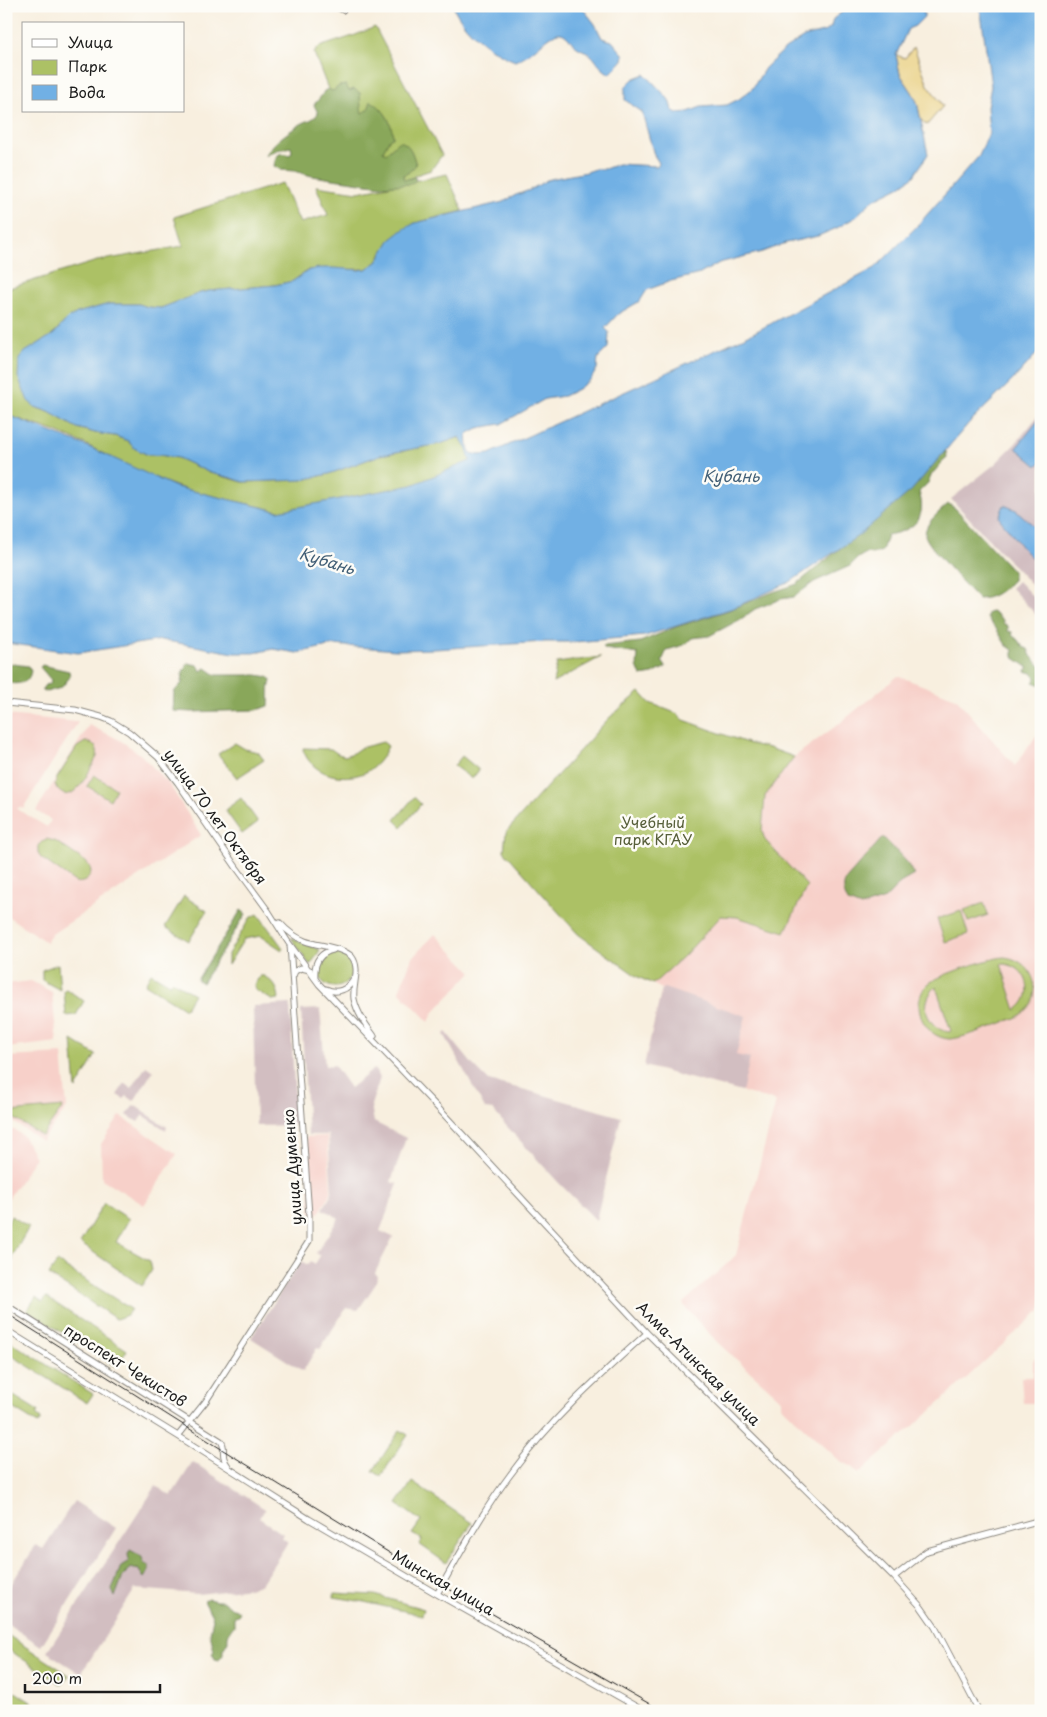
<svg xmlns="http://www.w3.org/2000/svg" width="1047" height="1717" font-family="'Playpen Sans',sans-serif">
	<rect width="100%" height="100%" fill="#fdfcf7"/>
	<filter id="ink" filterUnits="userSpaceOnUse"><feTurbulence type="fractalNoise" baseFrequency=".02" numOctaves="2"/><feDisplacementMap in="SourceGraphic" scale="10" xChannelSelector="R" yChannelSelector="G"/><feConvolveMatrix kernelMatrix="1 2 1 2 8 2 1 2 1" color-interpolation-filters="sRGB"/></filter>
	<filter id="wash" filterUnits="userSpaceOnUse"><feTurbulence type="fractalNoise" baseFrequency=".0096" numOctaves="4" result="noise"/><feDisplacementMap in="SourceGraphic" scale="20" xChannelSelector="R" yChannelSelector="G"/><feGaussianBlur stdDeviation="1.12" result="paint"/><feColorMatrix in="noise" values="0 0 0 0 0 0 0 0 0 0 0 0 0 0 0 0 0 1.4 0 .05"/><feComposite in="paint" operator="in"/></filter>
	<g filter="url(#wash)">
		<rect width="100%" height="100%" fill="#f8efdf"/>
		<!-- built -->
		<path fill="#f7d0c9" d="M898,676L956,698L1015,766L1041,729V1312L1037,1313L933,1409L858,1474L851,1466L840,1461L781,1406L782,1400L718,1343L686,1308L683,1303L728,1263L736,1255L776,1102L769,1099L644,1066L662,989L638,977L506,832L609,718L640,692L650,703L678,714L684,720L750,744L769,748L794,757L840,723Z
			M6,715L78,722L25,805V809L19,807L17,809L47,827L51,820L36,811L89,725L120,740L141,755L169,784L201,835L52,934L46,942L6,915Z
			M435,934L472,972L433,1013L429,1022L399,991L412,958Z
			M31,981L52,992L57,1042L6,1048V984Z
			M62,1054L67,1108L42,1141L6,1117V1057Z
			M120,1116L177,1154L144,1205L102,1179L101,1144Z
			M6,1127L10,1130H15L24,1137L35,1158L6,1202Z
			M327,1136L331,1192L321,1210L315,1216L311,1213L306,1137Z
			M1041,1353V1406H1037L1036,1403H1023L1021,1377H1033V1361Z"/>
		<!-- industrial -->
		<path fill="#d2bec1" d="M1041,412V595L951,499L995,464L1015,444Z
			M1018,581L1041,605V620L1011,588Z
			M664,988L746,1016L736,1055L750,1058L742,1092L644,1066L662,989Z
			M290,1004L296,1125L256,1126L253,1010L254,1006Z
			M320,1009L325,1066L334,1065L350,1088L374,1069L380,1078L371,1105L374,1122L406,1138L391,1182L398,1184L380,1231L393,1237L375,1273L378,1276L373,1288L358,1310L346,1308L320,1349L317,1348L303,1371L251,1338L301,1261L308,1265L311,1261L315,1264L320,1256L316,1253L339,1218L323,1209L332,1192L328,1135H308L301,1010Z
			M446,1032L473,1065L489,1081L526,1090L621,1117L596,1220L558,1182L502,1121L493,1110L485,1109L444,1034Z
			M146,1066L153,1071L134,1101L127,1096L124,1099L117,1095L125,1083L132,1088Z
			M134,1105L167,1127L166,1130L143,1115L138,1122L127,1115Z
			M193,1462L265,1509L259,1518L283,1534L281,1537L288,1542L261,1584L251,1588L198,1594L135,1589L81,1674L47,1652L156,1486L171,1496Z
			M74,1501L116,1528L41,1646L6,1623V1588L8,1589L36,1545L43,1549Z"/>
		<!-- green -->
		<path fill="#acc165" stroke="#646e40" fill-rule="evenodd" d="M375,27L442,155L431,170L416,175L404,183L447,174L463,211L415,223L382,252L377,262L366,269L308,270L293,281L275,285L209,291L200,293L161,308L148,307L139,304H109L77,313L66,320L54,334L25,352L34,407L49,412L77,428L95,433L115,436L128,441L134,448L148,455H159L178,458L210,473L243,482L302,480L329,474L380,455L440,444L460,437L469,452L470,461L425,481L381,495L292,514L187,490L137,472L87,445L54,431L16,418L6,417V289L97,261L183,246L174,217L282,183L300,223L328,215L316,186L358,192L399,184L328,89L314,53L319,47L353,36Z
			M601,657L553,683L557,663Z
			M640,692L650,703L678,714L684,720L750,744L769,748L794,757L765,796L762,831L765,840L807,886L785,932L737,917L721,916L683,957L653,984L638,977L578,934L504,851L506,832L609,718Z
			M85,742C94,742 99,748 97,757C90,769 73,809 57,789L55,784L57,778L77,747Z
			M383,742L388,746C384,756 376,767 366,772C347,781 319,777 307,758C305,754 303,752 303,748L331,749L338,754L345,756L353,753L360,748Z
			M235,743L245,749L258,752L264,760L237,778L218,754Z
			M462,756L479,770L472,779L454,766Z
			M94,775L116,789L110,800L87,786Z
			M414,797L421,804L402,827L395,820Z
			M241,798L258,822L242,834L225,810Z
			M46,839L55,841L86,862L90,867L91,872C89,880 83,884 75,882L41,858C35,851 38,843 46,839Z
			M184,896L207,911L189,941L165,927Z
			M984,903L988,915L968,922L964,910Z
			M961,911L968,934L945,942L937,919Z
			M258,914L283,948L282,950L261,936L244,939L228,965V954L250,918Z
			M291,938L320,950L311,964H309Z
			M318 970a17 17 0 1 1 34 0a17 17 0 1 1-34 0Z
			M1004,957C1038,960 1047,1004 1015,1018C999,1024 963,1039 949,1039C922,1037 909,1002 928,984C938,975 990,958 1004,957ZM1001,964C1027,963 1038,996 1016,1010ZM936,987L951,1031L950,1032C927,1030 918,1002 936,987Z
			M58,964L60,990L42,980V970Z
			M151,973L170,984L172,981L194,994L185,1009L145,984Z
			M260,976H264C273,982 278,987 279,999L272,1000L255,990L254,985Z
			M66,989L84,1001L76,1015L66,1016L64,990Z
			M72,1040L96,1055L76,1089Z
			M63,1107L42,1136L7,1114L9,1112Z
			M104,1203L129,1219L116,1242L150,1261L152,1270L142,1286L80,1243Z
			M11,1216L29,1227L12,1257L13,1259L10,1265L8,1264C10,1257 7,1254 6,1248C5,1237 5,1225 11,1216Z
			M57,1262L131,1309L127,1315L116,1319L49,1275Z
			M36,1297L43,1302L46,1297L127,1350L116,1367L27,1310Z
			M6,1339L93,1394L87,1403L6,1352Z
			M9,1393L38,1411L36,1415L41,1419L38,1424L6,1404V1397Z
			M400,1430L408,1435L381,1476L373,1471Z
			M412,1482L472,1523L446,1563L419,1544L422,1539L412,1534L421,1521L397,1504Z
			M334,1593L375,1595L424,1609L422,1615L364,1602L334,1597Z
			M6,1634L69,1675L62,1685L6,1648Z
			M6,1686L45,1711H20L6,1702Z"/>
		<!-- forest -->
		<path fill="#89a75a" stroke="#52623b" d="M346,85L349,91L354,89L360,93L361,108L362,113L368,110L371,101C384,108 392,122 393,137L390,138L383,151L386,153L399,141C410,143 413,154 416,165L408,173L403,175L404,180L415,177L416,180L411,184L381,186L312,176L294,171L281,170L274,166C276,155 278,151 290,155L292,152L291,147L277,150L265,156C274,141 287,133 301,124C308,120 314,120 318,113L314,105C317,100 322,97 324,91L328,89L333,91L339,86Z
			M946,451L947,457L932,474L928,483L919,492C928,520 912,531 887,535L882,551L872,554L866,553L858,558L850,566L814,582L794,597L781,599L755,609L741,619L709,636L692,638L684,645L667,650L662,661L666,667L653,674L641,676L637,666L638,654L605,649L603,646L640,642L676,627L729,610L773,592L797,584L873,521Z
			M948,504L955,508L1013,571V580C1003,590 993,599 978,599C969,589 924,543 925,534C926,521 940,512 948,504Z
			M992,612L997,614L999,618L1003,620V623L1008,626V631L1012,632L1013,636L1017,639L1023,647L1028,649L1031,656L1041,667V685L1033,682L1036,678L1032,673L1025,671L1029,668L1013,657V650L1006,645L997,630L987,618L988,613Z
			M6,663L28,666L31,671L29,678C22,684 16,685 6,682Z
			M188,663L198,665L201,671L206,668L216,675H257L269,677L271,681C268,690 270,697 269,706L257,710L192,712L173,711L174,692L182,683L183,672Z
			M42,665L69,671L70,677L61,688L46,692L42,689L45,685L50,684L51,680L40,667Z
			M883,837L906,861L914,875L900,883L885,899L861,907L848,902C844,894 842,888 846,879Z
			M241,910L246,914L202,983L197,980Z
			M130,1550L141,1556L145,1564L149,1565V1571L144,1578L138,1569L131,1567L122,1578L115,1597L112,1590L121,1566L129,1561L128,1554Z
			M208,1599L217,1601H222C225,1603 228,1606 230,1607C235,1609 238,1608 239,1614L234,1617V1626C230,1630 227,1635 228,1641L223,1650V1655L219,1660L215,1659L212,1653L214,1651L210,1633L213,1618L204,1601Z"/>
		<!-- sand -->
		<path fill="#eeda9e" stroke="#857b5d" d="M914,47L928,85L943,106L927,125L921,120L917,102L912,92L900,74L896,55L905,58Z"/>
		<!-- water -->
		<path fill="#71b0e4" stroke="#466680" d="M453,6H581L595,24L602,38L612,41L624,55L623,60L610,74C597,66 599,63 591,55C587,51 581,50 577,47C570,42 565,29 555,34C541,41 533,54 515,61C490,51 464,31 453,6Z
			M850,6H924V17L915,26L908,29L896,55L900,74L912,92L917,102L928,154L914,176L899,187L873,200L854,218L837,228L818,236L786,243L762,252L719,263L700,274L671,281L647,290L640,301L618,314L605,328L609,332L608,348L598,358L597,369L591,379L578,389L564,396L545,399L501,424L478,428L467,434C468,440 467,448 471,453L479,455L489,454L753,333L875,268L916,227L979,156L989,133L987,107L991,86L980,6H1041V349L1014,379L968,424L912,490L858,536L790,582L733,608L645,636L574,642H544L435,649L396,650L333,645L297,653L273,649L254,653H234L161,640L78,653L6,643V416L13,417L91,448L176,487L278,511L412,485L470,461L467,449L460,437L440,444L380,455L329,474L302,480L243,482L232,478L210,473L178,458L159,455H148L134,448L128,441L115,436L95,433L77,428L49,412L35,407L28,401L18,377L19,359L25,352L54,334L66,320L77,313L109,304H139L148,307L161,308L200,293L209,291L275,285L293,281L309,270L319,268H334L359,270L366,269L377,262L390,240L404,229L415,223L503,202L516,195L530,190L547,180L555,178L587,172L595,169H605L618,164L657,166L659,163L654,155L642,112L625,100V87L633,79L645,74L664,94L669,100L672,110L677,113L688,112L701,107L727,105L739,99L752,89L765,68L785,49L804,37L826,31L831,27L833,19Z
			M1041,417V462L1037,466L1016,448Z
			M1004,505L1016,510L1041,532V564C1026,556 1018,542 1008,529C1005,525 1001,522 999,517Z"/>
	</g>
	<g filter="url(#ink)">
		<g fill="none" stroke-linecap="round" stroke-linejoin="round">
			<defs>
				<path id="secondary" d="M335,6L343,10
					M6,703L75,710L101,717L111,721L129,732L158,757L178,783L236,867L269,912L288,942L319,984L438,1108L647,1333L894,1577L921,1607L935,1627L979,1711
					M280,923C287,931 295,937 305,941C318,946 343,947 352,957C361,969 352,985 354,999C357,1013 366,1025 374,1036
					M293,976L295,971L301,968L310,970
					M315,977C314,963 319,953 333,950
					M326,989C337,994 348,990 354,979
					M6,1305L221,1441C227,1449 219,1454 228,1466
					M6,1330L186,1441L309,1519L437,1594L644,1711
					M178,1436L206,1401L309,1241V1215L290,945
					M894,1577L927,1551L1041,1520
					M437,1594C460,1554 482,1512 510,1475C549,1421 598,1377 647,1333"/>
			</defs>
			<!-- secondary casing -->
			<use href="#secondary" stroke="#8a867e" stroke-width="7"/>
			<!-- secondary -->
			<use href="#secondary" stroke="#fff" stroke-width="5"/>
			<!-- tram -->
			<path stroke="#1c1c1c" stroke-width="1" d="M6,1313L223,1450L435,1581L662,1711"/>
		</g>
	</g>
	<g text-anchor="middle" stroke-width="5" stroke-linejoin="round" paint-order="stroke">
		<!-- street labels -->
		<g font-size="15" fill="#1c1c1c" stroke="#fdfcf7">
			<text transform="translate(215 817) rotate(54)" y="5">улица 70 лет Октября</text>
			<text transform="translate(293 1167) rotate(-94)" y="5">улица Думенко</text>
			<text transform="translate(698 1364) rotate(45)" y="5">Алма-Атинская улица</text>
			<text transform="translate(125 1366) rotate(32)" y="5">проспект Чекистов</text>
			<text transform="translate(443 1583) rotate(30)" y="5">Минская улица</text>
		</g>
		<!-- park labels -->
		<g font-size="15" fill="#565e39" stroke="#fdfcf7">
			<text x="653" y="828">Учебный<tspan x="653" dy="17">парк КГАУ</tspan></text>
		</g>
		<!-- water labels -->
		<g font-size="16" font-style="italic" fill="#425f76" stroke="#fdfcf7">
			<text x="731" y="482">Кубань</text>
			<text transform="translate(327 561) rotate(17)" y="6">Кубань</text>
		</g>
	</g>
	<!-- margin -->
	<rect width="1047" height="1717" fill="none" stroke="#fdfcf7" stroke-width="25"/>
	<!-- legend -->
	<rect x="22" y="22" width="162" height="90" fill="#fdfcf7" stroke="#a3a29f"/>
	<rect x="32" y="39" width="25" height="8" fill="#ffffff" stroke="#a3a29f"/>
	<text x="68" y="48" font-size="15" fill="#1c1c1c">Улица</text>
	<rect x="32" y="60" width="25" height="15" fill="#acc165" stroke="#a3a29f"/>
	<text x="68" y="72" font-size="15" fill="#1c1c1c">Парк</text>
	<rect x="32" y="85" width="25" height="15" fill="#71b0e4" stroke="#a3a29f"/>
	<text x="68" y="98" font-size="15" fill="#1c1c1c">Вода</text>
	<!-- scale -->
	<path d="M25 1684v8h135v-8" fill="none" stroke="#1c1c1c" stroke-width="2.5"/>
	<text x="32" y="1684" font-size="15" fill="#1c1c1c" stroke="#fdfcf7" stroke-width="4" paint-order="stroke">200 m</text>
</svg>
